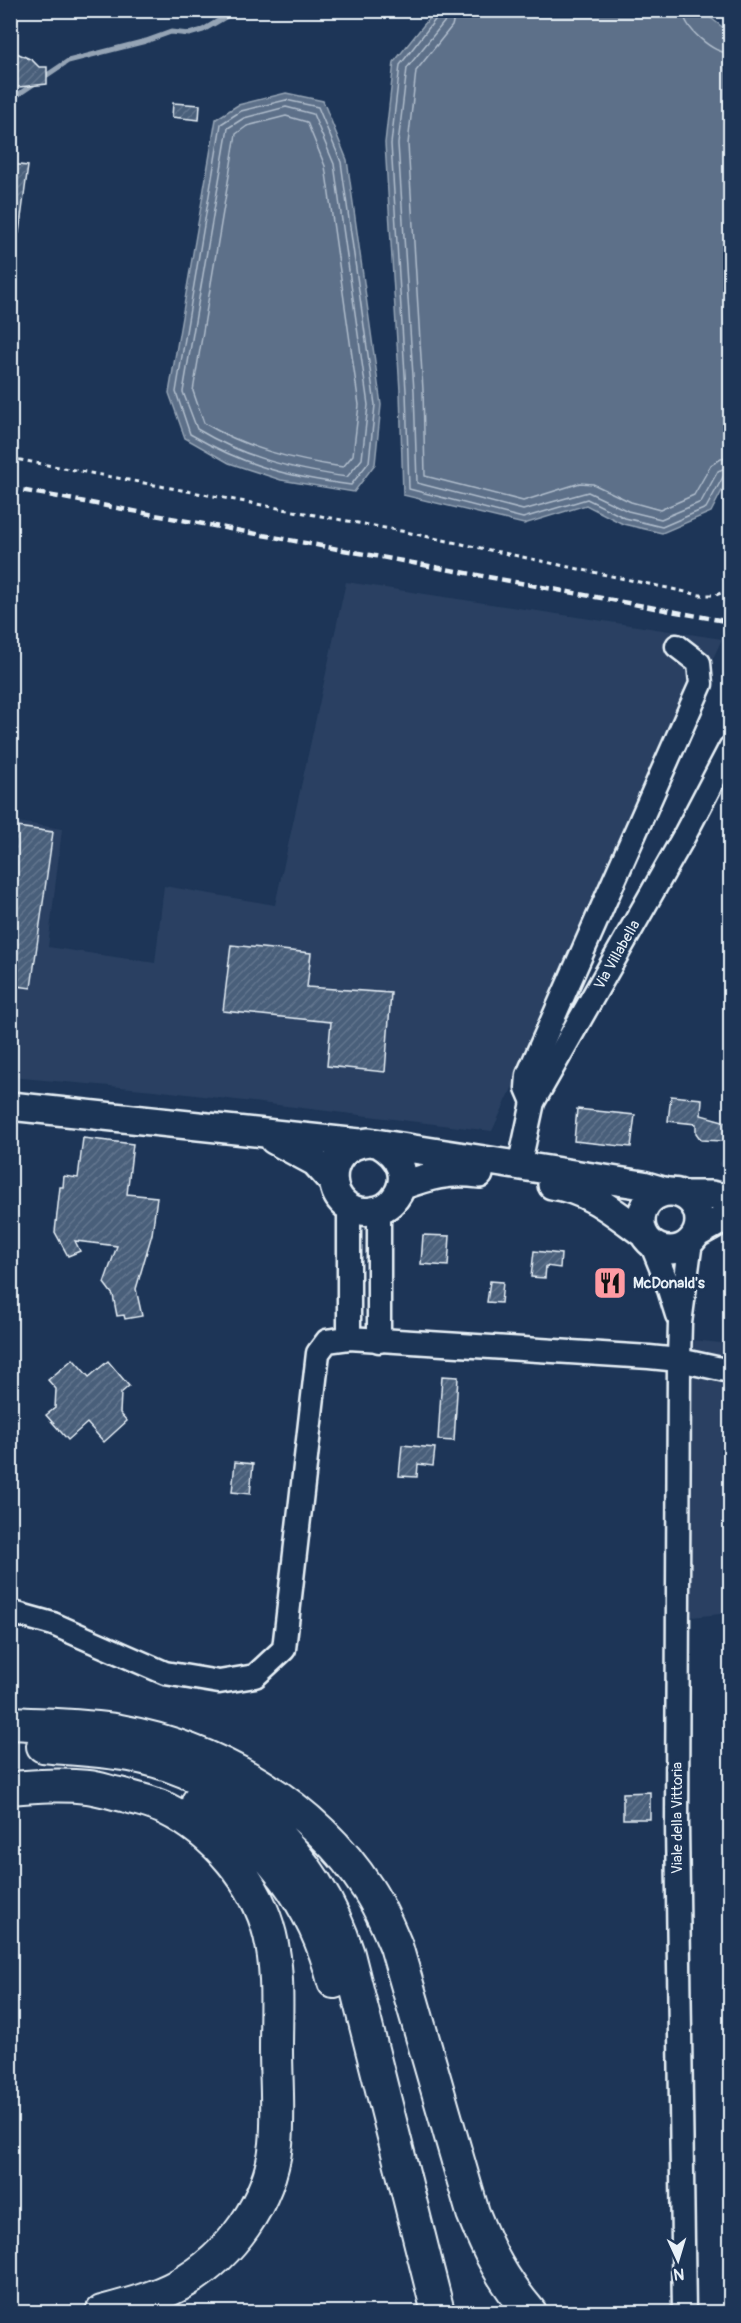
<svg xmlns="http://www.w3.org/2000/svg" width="741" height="2323" font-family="Pangolin,sans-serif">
	<defs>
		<pattern id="building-hatch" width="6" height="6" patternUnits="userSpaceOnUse" patternTransform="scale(1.5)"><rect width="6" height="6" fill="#495e7a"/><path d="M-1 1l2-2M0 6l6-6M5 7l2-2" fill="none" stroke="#63768e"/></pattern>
	</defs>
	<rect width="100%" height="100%" fill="#1d3557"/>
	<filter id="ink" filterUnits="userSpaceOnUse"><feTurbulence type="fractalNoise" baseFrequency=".0167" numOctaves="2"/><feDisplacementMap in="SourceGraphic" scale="12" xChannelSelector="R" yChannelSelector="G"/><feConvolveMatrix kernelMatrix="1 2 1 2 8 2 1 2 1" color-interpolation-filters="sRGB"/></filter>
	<g filter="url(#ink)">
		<!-- built -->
		<path fill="#2a4162" d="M346,582L722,639L492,1131L154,1090L11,1077V821L62,829L48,947L155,963L164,886L275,905Z
			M730,1138V1167L719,1166Z
			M692,1340L730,1344V1613L691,1617Z"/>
		<!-- water -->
		<path fill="#5d7089" stroke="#95a4b5" stroke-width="1.5" d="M435,11H702L730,33V475L711,512L662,533L623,524L586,505L524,524L403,495L400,391L385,143L394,62Z
			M286,93L323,101L347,160L381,405L375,464L354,492L281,480L229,463L185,438L169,393L216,119L238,105Z"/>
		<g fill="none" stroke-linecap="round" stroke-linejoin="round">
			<!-- shore -->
			<path stroke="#b0bdcc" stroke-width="1.5" d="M440,10L438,16L400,65L391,144L406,391L409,489L523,518L587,499L625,518L662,527L706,508L723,477L730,474
				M447,10L445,21L407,68L398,144L414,391L417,483L523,510L588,492L628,511L661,519L701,502L718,471L730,466
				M456,10L452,26L416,71L408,144L423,390L425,476L523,501L580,483L593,484L631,502L660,510L694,495L711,465L721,459L730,457
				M683,10C684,29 713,53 730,53
				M286,100L318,107L341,162L375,405L369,462L351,485C289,477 245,466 190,434L176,392L221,124L241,111Z
				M286,107L313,114L334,164L368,405L362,459L347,477C292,469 245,458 197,429L183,392L228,128L244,118Z
				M286,116L307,122L325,166L359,405L353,455L343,467C293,460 248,449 204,423L193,391L236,134L247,126Z"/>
			<!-- stream -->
			<path stroke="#95a4b5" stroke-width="5" d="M10,100L68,61L146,41L171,32L189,34L203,30L237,10"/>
		</g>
		<!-- building -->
		<path fill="url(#building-hatch)" stroke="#e8f1f8" stroke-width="1.5" d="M10,50L32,60L39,67H47V84L10,88Z
			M173,103L200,105L199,120L172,117Z
			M10,164L28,166L19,233L10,232Z
			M10,826L53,832L31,988L10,985Z
			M231,945L311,953L307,987L391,993L385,1072L327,1066L331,1022L223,1011Z
			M671,1096L702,1099L701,1115L730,1123L723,1141L701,1140L696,1133V1124L668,1121Z
			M577,1109L635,1115L631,1147L574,1141Z
			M83,1138L133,1144L127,1194L157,1197L152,1234L136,1289L142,1316L125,1319L124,1315L117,1316L113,1295L104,1283L117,1246L75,1241L80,1251L68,1256L55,1232L60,1187H63L64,1176L78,1178Z
			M423,1235L450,1236L448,1266L421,1264Z
			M534,1251L561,1254L560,1268L546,1266L545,1278L531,1277Z
			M490,1281L503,1282L501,1303L487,1302Z
			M73,1359L89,1377L108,1361L129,1386L121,1393L120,1413L127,1421L104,1442L87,1423L68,1440L46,1415L55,1408L56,1389L48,1380Z
			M442,1376L458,1377L454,1441L438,1440Z
			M402,1445L435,1448L433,1466L418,1464L417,1477L399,1476Z
			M235,1462L253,1464L250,1494L232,1492Z
			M650,1792V1819H623V1793Z"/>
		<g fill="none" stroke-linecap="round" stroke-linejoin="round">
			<defs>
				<g id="minor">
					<path d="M533,1102L527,1088L528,1075L701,684L699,663L677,646"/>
					<path id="s1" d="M519,1167L533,1102L682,840L730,748"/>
					<path d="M349,1207V1338"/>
					<path d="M379,1210V1341"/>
					<path d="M651,1243L666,1280L677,1315"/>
					<path d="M10,1612L53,1624L165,1673L219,1682L255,1676L284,1649L318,1353L327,1341L349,1338L649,1357L679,1360L730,1371"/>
					<path d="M684,2312L677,1825L679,1360L680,1323L691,1241"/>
				</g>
				<path id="major" d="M10,1106L359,1143
					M274,1140L315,1162L333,1182
					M379,1144C399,1155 411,1177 395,1198C390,1205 382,1210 372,1211C326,1218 316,1147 369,1142L643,1185L667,1192
					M552,1185C589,1190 615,1213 644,1234
					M401,1186C429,1176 448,1170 479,1174
					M641 1221a29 29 0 1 1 58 0a29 29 0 1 1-58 0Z
					M684,1195H711L730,1199
					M696,1234L730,1215"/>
				<path id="highway" d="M10,1723C45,1725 86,1725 120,1731C218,1749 313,1804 368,1889C380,1907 388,1927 396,1946L473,2213C489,2253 502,2279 530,2312
					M43,1746C72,1749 101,1750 130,1755C234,1774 317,1855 348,1954L438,2312
					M10,1788C36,1786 62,1784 88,1787C98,1788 109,1792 119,1794C134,1798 152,1802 166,1809C215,1833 257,1882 270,1935C279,1972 276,2011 276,2049C276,2080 279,2113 276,2144C270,2202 230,2257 179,2285C155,2298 128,2305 102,2312
					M198,1802C267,1840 315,1905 334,1982"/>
			</defs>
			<!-- minor casing -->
			<use href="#minor" stroke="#e8f1f8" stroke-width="27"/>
			<!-- major casing -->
			<use href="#major" stroke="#e8f1f8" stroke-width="32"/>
			<!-- highway casing -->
			<use href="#highway" stroke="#e8f1f8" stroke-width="36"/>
			<!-- path -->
			<path stroke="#e8f1f8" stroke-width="3" stroke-dasharray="4.5 4.5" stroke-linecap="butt" d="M10,458L401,531L700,595H716L730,589"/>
			<!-- minor -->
			<use href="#minor" stroke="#1d3557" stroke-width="22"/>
			<!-- major -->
			<use href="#major" stroke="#1d3557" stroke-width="27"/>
			<!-- highway -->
			<use href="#highway" stroke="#1d3557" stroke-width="32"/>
			<!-- rail -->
			<path stroke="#e8f1f8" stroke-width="4.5" stroke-dasharray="9 4.5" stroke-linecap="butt" d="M10,488L730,622"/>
		</g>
	</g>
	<!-- icons -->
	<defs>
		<symbol id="restaurant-square" viewBox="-11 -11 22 22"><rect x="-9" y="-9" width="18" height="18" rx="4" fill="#ff9aa2" stroke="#1d3557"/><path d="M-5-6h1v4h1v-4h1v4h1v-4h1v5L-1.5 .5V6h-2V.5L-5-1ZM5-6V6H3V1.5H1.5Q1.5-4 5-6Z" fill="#111"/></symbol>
	</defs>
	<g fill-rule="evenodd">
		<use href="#restaurant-square" x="591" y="1264" width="38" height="38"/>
	</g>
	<g text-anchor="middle" stroke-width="6" stroke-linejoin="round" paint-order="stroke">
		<!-- street labels -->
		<g font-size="15" fill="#e8f1f8" stroke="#1d3557">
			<text dy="5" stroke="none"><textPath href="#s1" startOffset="236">Via Villabella</textPath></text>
			<text transform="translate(677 1818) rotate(-90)" y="5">Viale della Vittoria</text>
		</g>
		<!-- poi labels -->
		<g font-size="15" font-weight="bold" fill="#e8f1f8" stroke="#1d3557" text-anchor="start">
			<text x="633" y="1288">McDonald's</text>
		</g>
	</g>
	<!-- margin -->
	<rect width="741" height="2323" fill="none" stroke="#1d3557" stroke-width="36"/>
	<rect x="18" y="18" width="705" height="2287" fill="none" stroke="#e8f1f8" stroke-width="2" filter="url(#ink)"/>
	<!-- north arrow -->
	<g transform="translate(678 2260) rotate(176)" stroke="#1d3557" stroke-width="4.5" paint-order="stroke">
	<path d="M0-4.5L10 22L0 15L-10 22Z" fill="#e8f1f8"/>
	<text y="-9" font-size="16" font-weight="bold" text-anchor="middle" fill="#e8f1f8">N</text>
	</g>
</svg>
